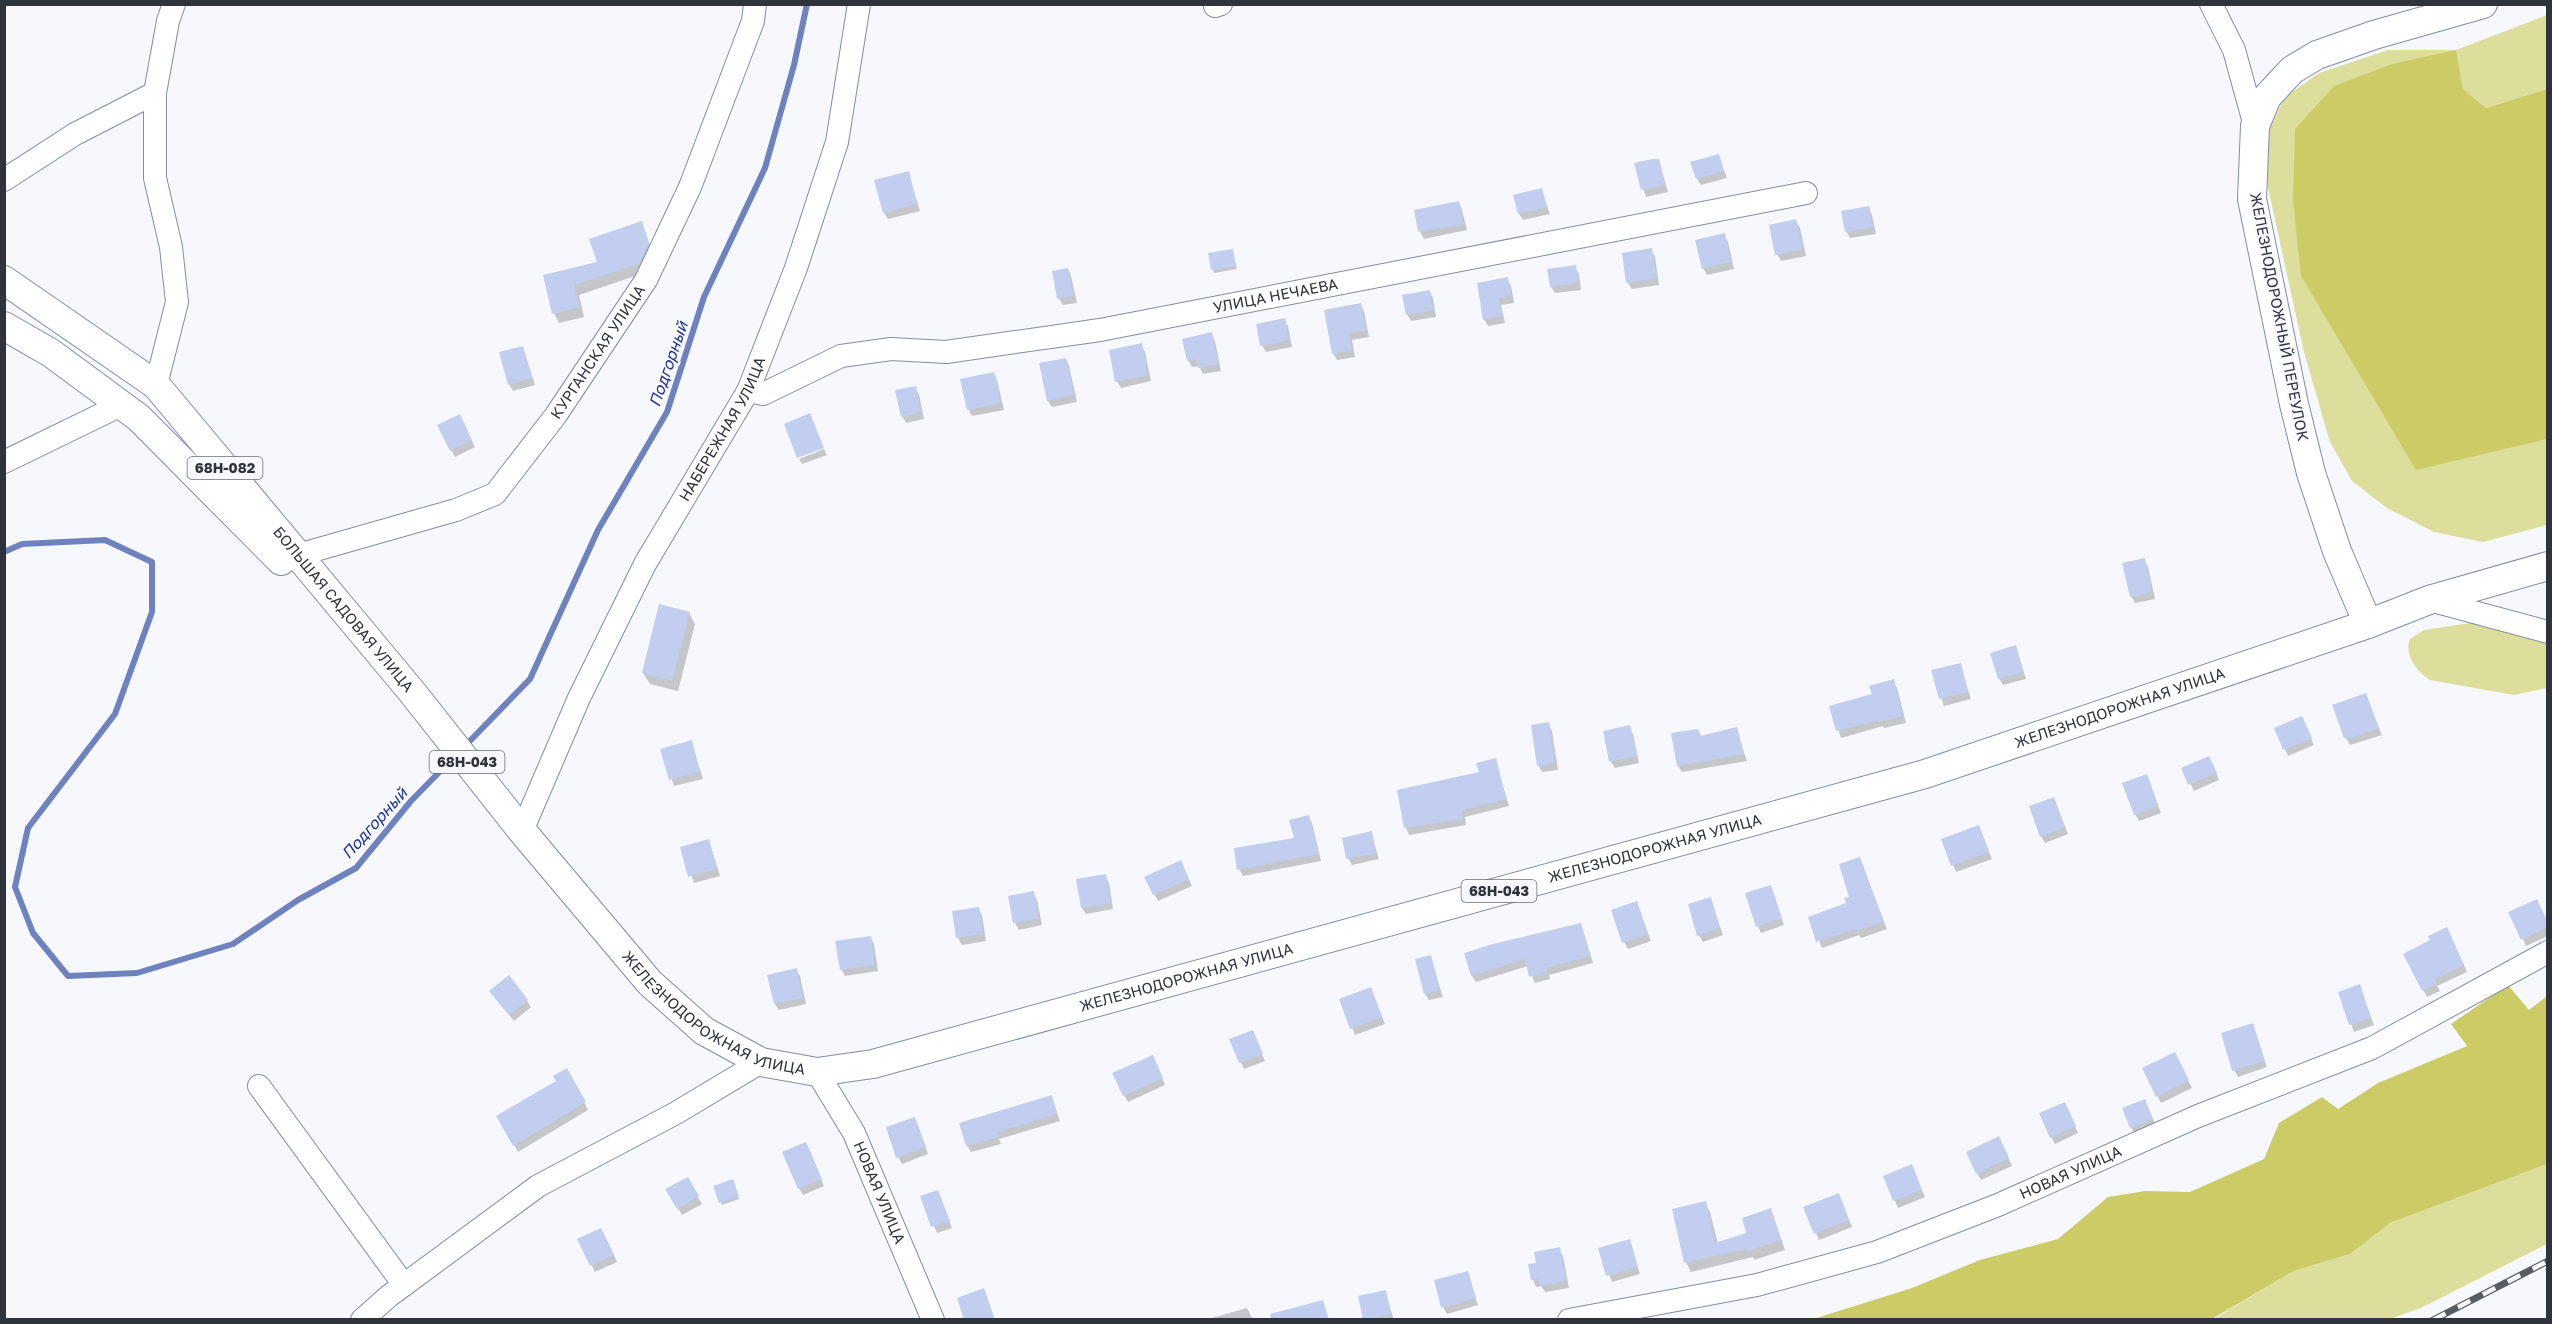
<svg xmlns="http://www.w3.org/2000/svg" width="2552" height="1324" font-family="'Golos Text',sans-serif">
	<rect width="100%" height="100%" fill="#f6f8fd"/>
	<!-- green -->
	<path fill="#ddde9c" d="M2547,15V89L2486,108L2463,89L2456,51L2301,276L2362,377L2500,449L2547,439V525L2483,542L2434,532L2387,508L2352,481L2330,442L2304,352L2265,174L2268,133L2284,98L2319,73L2388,50H2456Z
		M2471,623L2547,641V688L2514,695L2430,680C2416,671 2404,655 2410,639L2424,630Z
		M2547,1164V1244L2421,1308L2390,1319L2212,1320L2294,1271L2350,1254L2390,1223Z"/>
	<!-- forest -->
	<path fill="#cccc67" d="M2456,50L2463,89L2486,108L2547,89V439L2416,470L2301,276L2293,200L2295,129L2334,86L2392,64Z
		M2508,985L2529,1010L2547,996V1164L2390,1223L2350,1254L2294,1271L2212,1319L1810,1320L1912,1288L1980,1260L2058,1239L2108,1197L2145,1191L2190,1192L2264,1159L2279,1123L2322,1097L2338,1109L2378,1083L2467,1046L2451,1024Z"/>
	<!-- shadow -->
	<path fill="#0003" d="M1718,155L1727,178L1701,185L1697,179Z
		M1659,161L1668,192L1646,197L1636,164Z
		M908,173L920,211L888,219L884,213Z
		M1541,190L1550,214L1523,220L1519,214Z
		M1459,203L1462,210L1467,230L1424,239L1420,232L1416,211Z
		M1869,208L1872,215L1876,234L1850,238L1846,231Z
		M1796,221L1800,228L1806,256L1781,261L1777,254Z
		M641,223L653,253L644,273L579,295L584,317L559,323L554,313L545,276L599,263Z
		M1724,235L1728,242L1734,269L1707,275L1703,268Z
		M1232,250L1237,269L1214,273L1210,255Z
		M1651,250L1655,257L1659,285L1632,289L1628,283Z
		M1575,267L1579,274L1581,290L1555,293L1551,287Z
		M1068,269L1071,276L1077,303L1063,305L1059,299Z
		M1507,279L1511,286L1514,303L1501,305L1505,323L1488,326L1484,319Z
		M1429,291L1433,298L1436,317L1411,321L1407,314Z
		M1360,305L1364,311L1369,337L1352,340L1355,357L1337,360L1333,353Z
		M1284,320L1288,326L1292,347L1266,352L1262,345Z
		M1211,334L1215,341L1221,371L1203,374L1199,366L1192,367L1188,360Z
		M1141,345L1145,352L1151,381L1121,388L1117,381Z
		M523,348L535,385L513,391L509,384Z
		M1066,359L1069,366L1077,402L1052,407L1048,401Z
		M994,373L997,380L1004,410L972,416L968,409Z
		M915,388L919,394L924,419L906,423L902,416Z
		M463,423L475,447L455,457L451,450Z
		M824,449L827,455L802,464L799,459Z
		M2144,560L2148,567L2155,599L2135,603L2131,596Z
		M689,613L695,624L678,691L650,684L643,673Z
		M2016,647L2026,679L2003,685L1999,678Z
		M1960,665L1971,699L1944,706L1933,672Z
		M1893,681L1897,688L1906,723L1884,728L1883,726L1841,738L1831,707L1874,696Z
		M2365,695L2382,735L2350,745L2346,738Z
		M1548,724L1552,731L1558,770L1542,772L1538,765Z
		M2305,724L2314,745L2288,756L2276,729Z
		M1629,727L1633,734L1639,763L1615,768L1611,762L1605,732Z
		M1736,729L1747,761L1682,772L1678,766L1698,730L1702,737Z
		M691,742L703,779L674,786L662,750Z
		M1495,760L1509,806L1465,817L1466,825L1409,835L1406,828L1399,791L1481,773Z
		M2213,764L2219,780L2194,791L2183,769Z
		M2150,783L2161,813L2139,821L2135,814Z
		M2054,799L2068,834L2045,843L2041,836Z
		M1308,816L1312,823L1321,861L1243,876L1239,869L1296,839Z
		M1371,833L1379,859L1352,865L1348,858Z
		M1982,834L1992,859L1956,872L1943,840Z
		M709,841L720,876L694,883L682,848Z
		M1859,859L1887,929L1861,938L1859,935L1822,948L1810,918L1848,904Z
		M1184,869L1192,886L1158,901L1146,878Z
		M1105,876L1109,883L1113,909L1086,914L1082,908Z
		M1770,887L1784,925L1761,933L1758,926Z
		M1033,893L1037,900L1042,925L1019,930L1015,923Z
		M1710,899L1723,935L1703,942L1699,935Z
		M1636,903L1651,941L1628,949L1624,942Z
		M2541,908L2548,923V936L2526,946L2523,939Z
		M978,909L982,915L986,941L962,945L958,938L954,913Z
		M1581,924L1593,963L1549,975L1550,979L1535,983L1528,966L1476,982L1472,976L1466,954Z
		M2450,936L2467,972L2437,986L2440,991L2427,997L2405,955L2432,941Z
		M870,937L874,944L878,971L845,976L841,969Z
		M1430,956L1443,997L1429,1000L1425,994Z
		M796,970L800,976L806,1004L779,1010L775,1004Z
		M2359,986L2374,1025L2354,1032L2340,993Z
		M1371,989L1385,1024L1355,1035L1341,1000Z
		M495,998L527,1001L531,1007L514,1021Z
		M2252,1025L2267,1067L2238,1077L2234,1070Z
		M1254,1037L1265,1061L1244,1069L1231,1040Z
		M2178,1060L2192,1088L2161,1103L2144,1069Z
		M1156,1063L1165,1085L1128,1102L1124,1095Z
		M567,1070L588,1110L518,1152L498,1116L558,1081Z
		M1051,1097L1060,1121L999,1139L1001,1144L971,1152L967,1145Z
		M2145,1101L2156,1126L2135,1134L2131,1127Z
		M2068,1110L2078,1133L2055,1144L2051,1137Z
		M918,1126L928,1154L902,1164L898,1157Z
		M2003,1145L2012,1166L1981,1180L1977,1173Z
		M810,1151L824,1186L803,1195L799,1188Z
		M1915,1173L1925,1197L1898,1208L1885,1177Z
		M687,1179L702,1204L682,1215L667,1190Z
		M734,1183L739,1199L722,1205L715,1187Z
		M938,1192L952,1228L937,1233L922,1197Z
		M1842,1202L1852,1227L1819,1240L1805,1208Z
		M1705,1203L1710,1212L1718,1244L1748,1234L1771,1210L1785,1250L1754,1260L1753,1257L1691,1272L1686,1262Z
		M605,1236L617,1262L595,1272L579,1239Z
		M1629,1241L1640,1274L1612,1282L1600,1250Z
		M1559,1249L1563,1256L1569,1288L1545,1292L1541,1286L1536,1287L1533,1280L1530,1265L1537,1264Z
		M1467,1273L1478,1305L1447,1314L1443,1307Z
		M1385,1292L1394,1320H1364Z
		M1247,1308L1253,1320H1212V1318Z"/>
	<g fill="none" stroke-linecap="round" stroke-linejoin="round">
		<!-- stream -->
		<path stroke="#6e82bf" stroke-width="6" d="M4,552L22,544L105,540L152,562V612L115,714L28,828L15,887L33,933L68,976L137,973L233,944L298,900L356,868L411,801L455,756
			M464,747L530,679L598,530L667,412L704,297L765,168L794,65L807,4"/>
	</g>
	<!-- building -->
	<path fill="#c2cef0" d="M1719,154L1724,171L1696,179L1690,162Z
		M1652,159H1659L1665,185L1641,190L1634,163Z
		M909,171L917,204L883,213L874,180Z
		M1542,188L1547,207L1518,214L1513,195Z
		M1459,201L1464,224L1418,232L1414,210Z
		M1869,206L1873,227L1845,232L1841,211Z
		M1796,219L1803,249L1775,255L1769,225Z
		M642,221L649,243L639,264L574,285L580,307L552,314L543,275L597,262L589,239Z
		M1725,233L1731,262L1702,269L1695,240Z
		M1652,248L1657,278L1626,283L1622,253Z
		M1233,249L1236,266L1211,270L1208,253Z
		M1576,265L1578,283L1550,287L1547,269Z
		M1068,268L1074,296L1057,299L1052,271Z
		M1508,277L1511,296L1499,298L1502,316L1483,320L1477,283Z
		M1430,290L1433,310L1406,315L1402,295Z
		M1361,303L1366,330L1349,333L1352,350L1332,354L1324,310Z
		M1285,318L1289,340L1260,346L1256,324Z
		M1212,332L1219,364L1198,368L1196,359L1187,361L1182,339Z
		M1142,343L1148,375L1115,382L1109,350Z
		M523,346L532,378L508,385L499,352Z
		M1066,358L1074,395L1047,401L1039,363Z
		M994,372L1001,403L967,410L960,379Z
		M916,386L921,412L901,417L895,390Z
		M810,413L824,448L797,458L784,424Z
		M460,414L472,440L450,451L437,425Z
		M2145,558L2152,592L2130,597L2122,563Z
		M659,604L690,612L672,681L642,673Z
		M2016,645L2023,672L1998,679L1990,653Z
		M1961,663L1968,692L1939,699L1931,670Z
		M1894,679L1903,716L1879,722L1878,720L1836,731L1829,706L1872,694L1869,686Z
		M2366,693L2379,728L2351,738H2344L2332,705Z
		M2302,716L2312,738L2283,750L2274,728Z
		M1549,722L1555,763L1537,766L1531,725Z
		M1630,725L1637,756L1609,762L1603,731Z
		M1737,727L1744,754L1677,766L1671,733L1698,729L1700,736Z
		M692,740L700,772L669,780L660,749Z
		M2209,756L2217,773L2188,785L2181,768Z
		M1496,758L1506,799L1462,810L1463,819L1404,828L1397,790L1479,772L1476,763Z
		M2147,774L2158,806L2134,815L2122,783Z
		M2054,797L2065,827L2040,837L2029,806Z
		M1309,815L1319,854L1237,870L1234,848L1294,838L1289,820Z
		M1979,825L1989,852L1951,866L1941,839Z
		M1372,831L1376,853L1346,859L1342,838Z
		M709,839L717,869L688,877L680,847Z
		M1860,857L1884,922L1855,931V929L1816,942L1808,917L1846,903L1844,898L1849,897L1839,864Z
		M1181,860L1189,879L1153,895L1144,877Z
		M1106,874L1111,903L1081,908L1076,879Z
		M1771,885L1782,918L1756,927L1745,893Z
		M1034,891L1039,919L1013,923L1008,896Z
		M1711,897L1720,928L1697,936L1688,904Z
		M2537,899L2547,922V927L2521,940L2508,912Z
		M1637,901L1648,934L1622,943L1611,910Z
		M979,907L983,934L956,938L952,911Z
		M1581,923L1590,956L1546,968L1547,972L1529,977L1525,959L1471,976L1464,953L1493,944Z
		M2447,927L2464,965L2435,979L2437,983L2422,991L2403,954L2430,940L2428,936Z
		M871,936L875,965L840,970L835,941Z
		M1431,955L1440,990L1424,994L1415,959Z
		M797,968L803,998L774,1004L767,975Z
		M509,975L528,1000L509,1015L489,991Z
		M2360,984L2371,1018L2349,1025L2338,992Z
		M1371,987L1382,1017L1350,1029L1339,999Z
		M2253,1023L2265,1061L2232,1071L2221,1033Z
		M1253,1030L1263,1054L1239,1063L1229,1039Z
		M2175,1052L2189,1080L2156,1097L2142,1068Z
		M1153,1055L1163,1078L1123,1096L1112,1073Z
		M567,1068L586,1102L513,1146L496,1116L556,1081L553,1076Z
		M1052,1095L1057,1114L997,1132L998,1137L966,1146L959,1123Z
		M2145,1099L2153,1119L2130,1128L2122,1108Z
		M2065,1102L2076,1126L2050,1138L2039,1113Z
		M915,1117L926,1147L896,1158L886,1127Z
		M1999,1136L2009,1158L1976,1174L1966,1152Z
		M806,1142L822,1179L798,1189L782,1152Z
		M1912,1164L1922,1190L1893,1201L1883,1176Z
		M688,1177L699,1196L677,1209L665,1189Z
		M733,1179L739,1196L719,1203L713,1186Z
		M938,1190L950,1221L931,1227L920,1196Z
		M1839,1193L1849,1220L1814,1234L1803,1207Z
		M1706,1201L1715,1243L1746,1233L1742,1218L1771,1208L1781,1240L1748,1251L1747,1249L1684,1263L1672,1209Z
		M601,1228L614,1255L590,1266L577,1239Z
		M1630,1239L1638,1267L1606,1276L1598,1248Z
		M1560,1247L1566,1281L1540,1286L1538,1279L1531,1280L1528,1264L1536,1263L1534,1252Z
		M1468,1271L1476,1298L1441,1308L1434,1280Z
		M984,1288L995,1320H964L957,1298Z
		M1386,1290L1391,1314L1363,1320L1358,1296Z
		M1323,1300L1329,1320H1271L1270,1314Z"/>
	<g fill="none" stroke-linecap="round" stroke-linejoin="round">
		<defs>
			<g id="minor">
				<path d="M2211,4L2234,50L2255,126"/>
				<path d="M1215,6L1221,4"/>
				<path d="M155,93V178L171,247L177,302L156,385"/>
				<path d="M4,180L75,134L155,93L168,21L174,4"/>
				<path id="s1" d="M748,391L763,394L841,356L891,349L946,352L1100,330L1806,193"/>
				<path d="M4,462L121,405"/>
				<path id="s2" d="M298,555L456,510L495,494L556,415L646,280L690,187L753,21L755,4"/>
				<path d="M2429,600L2548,632"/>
				<path id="s3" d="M522,831L579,698L645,564L748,391L796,268L837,142L859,4"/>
				<path id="s4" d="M817,1072L854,1133L933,1320"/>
				<path d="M259,1086L404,1285"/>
				<path d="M362,1320L389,1296L538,1186L676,1113L761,1062"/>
				<path id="s5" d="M1569,1320L1757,1285L1877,1252L1998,1205L2198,1116L2372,1048L2548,952"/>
			</g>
			<g id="major">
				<path id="s6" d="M4,280L156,385L412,692L522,831L650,983L704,1031L761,1062L817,1072L873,1064L1925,774L2368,624L2429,600L2548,566"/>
				<path d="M4,326L51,353L139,418L281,561"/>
				<path d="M2368,624L2337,551L2311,473L2294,404L2252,199L2255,126L2267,97L2292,70L2317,55L2374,35L2483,4"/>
			</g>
		</defs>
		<!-- minor casing -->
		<use href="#minor" stroke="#838ca2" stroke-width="24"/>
		<!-- major casing -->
		<use href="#major" stroke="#838ca2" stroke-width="30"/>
		<!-- minor -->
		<use href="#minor" stroke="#fff" stroke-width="22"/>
		<!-- major -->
		<use href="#major" stroke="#fff" stroke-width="28"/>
		<defs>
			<path id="rail" d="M2433,1320L2548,1261"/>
		</defs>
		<!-- rail casing -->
		<use href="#rail" stroke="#575b63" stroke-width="7"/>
		<!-- rail -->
		<use href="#rail" stroke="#f6f8fd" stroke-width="4.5" stroke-dasharray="14" stroke-linecap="butt"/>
	</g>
	<g text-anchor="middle" stroke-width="4.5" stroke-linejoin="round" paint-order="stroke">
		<!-- shield labels -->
		<g fill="#f6f8fd" stroke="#6b6e76" stroke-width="1.5">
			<rect x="187.5" y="457" width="75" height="22" rx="4.5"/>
			<rect x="429.5" y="751" width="75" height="22" rx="4.5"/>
			<rect x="1461.5" y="880" width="75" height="22" rx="4.5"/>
		</g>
		<g font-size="14" font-weight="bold" fill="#2f333c">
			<text x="225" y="473">68Н-082</text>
			<text x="467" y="767">68Н-043</text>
			<text x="1499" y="896">68Н-043</text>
		</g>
		<!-- street labels -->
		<g font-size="15" fill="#2f333c" stroke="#f6f8fd">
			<text dy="5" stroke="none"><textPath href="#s1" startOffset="542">УЛИЦА НЕЧАЕВА</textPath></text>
			<text transform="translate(2279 317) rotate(79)" y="5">ЖЕЛЕЗНОДОРОЖНЫЙ ПЕРЕУЛОК</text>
			<text dy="5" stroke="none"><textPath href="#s2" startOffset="382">КУРГАНСКАЯ УЛИЦА</textPath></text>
			<text dy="5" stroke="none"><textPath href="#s3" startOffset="450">НАБЕРЕЖНАЯ УЛИЦА</textPath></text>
			<text dy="5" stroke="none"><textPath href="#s6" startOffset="477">БОЛЬШАЯ САДОВАЯ УЛИЦА</textPath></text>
			<text dy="5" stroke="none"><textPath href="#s6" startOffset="2508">ЖЕЛЕЗНОДОРОЖНАЯ УЛИЦА</textPath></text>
			<text dy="5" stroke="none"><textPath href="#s6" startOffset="2022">ЖЕЛЕЗНОДОРОЖНАЯ УЛИЦА</textPath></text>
			<text dy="5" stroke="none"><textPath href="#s6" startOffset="1536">ЖЕЛЕЗНОДОРОЖНАЯ УЛИЦА</textPath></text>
			<text dy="5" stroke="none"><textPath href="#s6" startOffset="1032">ЖЕЛЕЗНОДОРОЖНАЯ УЛИЦА</textPath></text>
			<text dy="5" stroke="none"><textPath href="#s5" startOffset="525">НОВАЯ УЛИЦА</textPath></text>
			<text dy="5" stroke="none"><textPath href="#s4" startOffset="136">НОВАЯ УЛИЦА</textPath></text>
		</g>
		<!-- water labels -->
		<g font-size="16" font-style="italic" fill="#21318e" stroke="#f6f8fd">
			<text transform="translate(668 364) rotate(-71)" y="6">Подгорный</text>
			<text transform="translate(374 823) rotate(-48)" y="6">Подгорный</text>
		</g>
	</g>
	<!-- border -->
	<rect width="2552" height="1324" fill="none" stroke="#2f333c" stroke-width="12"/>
</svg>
